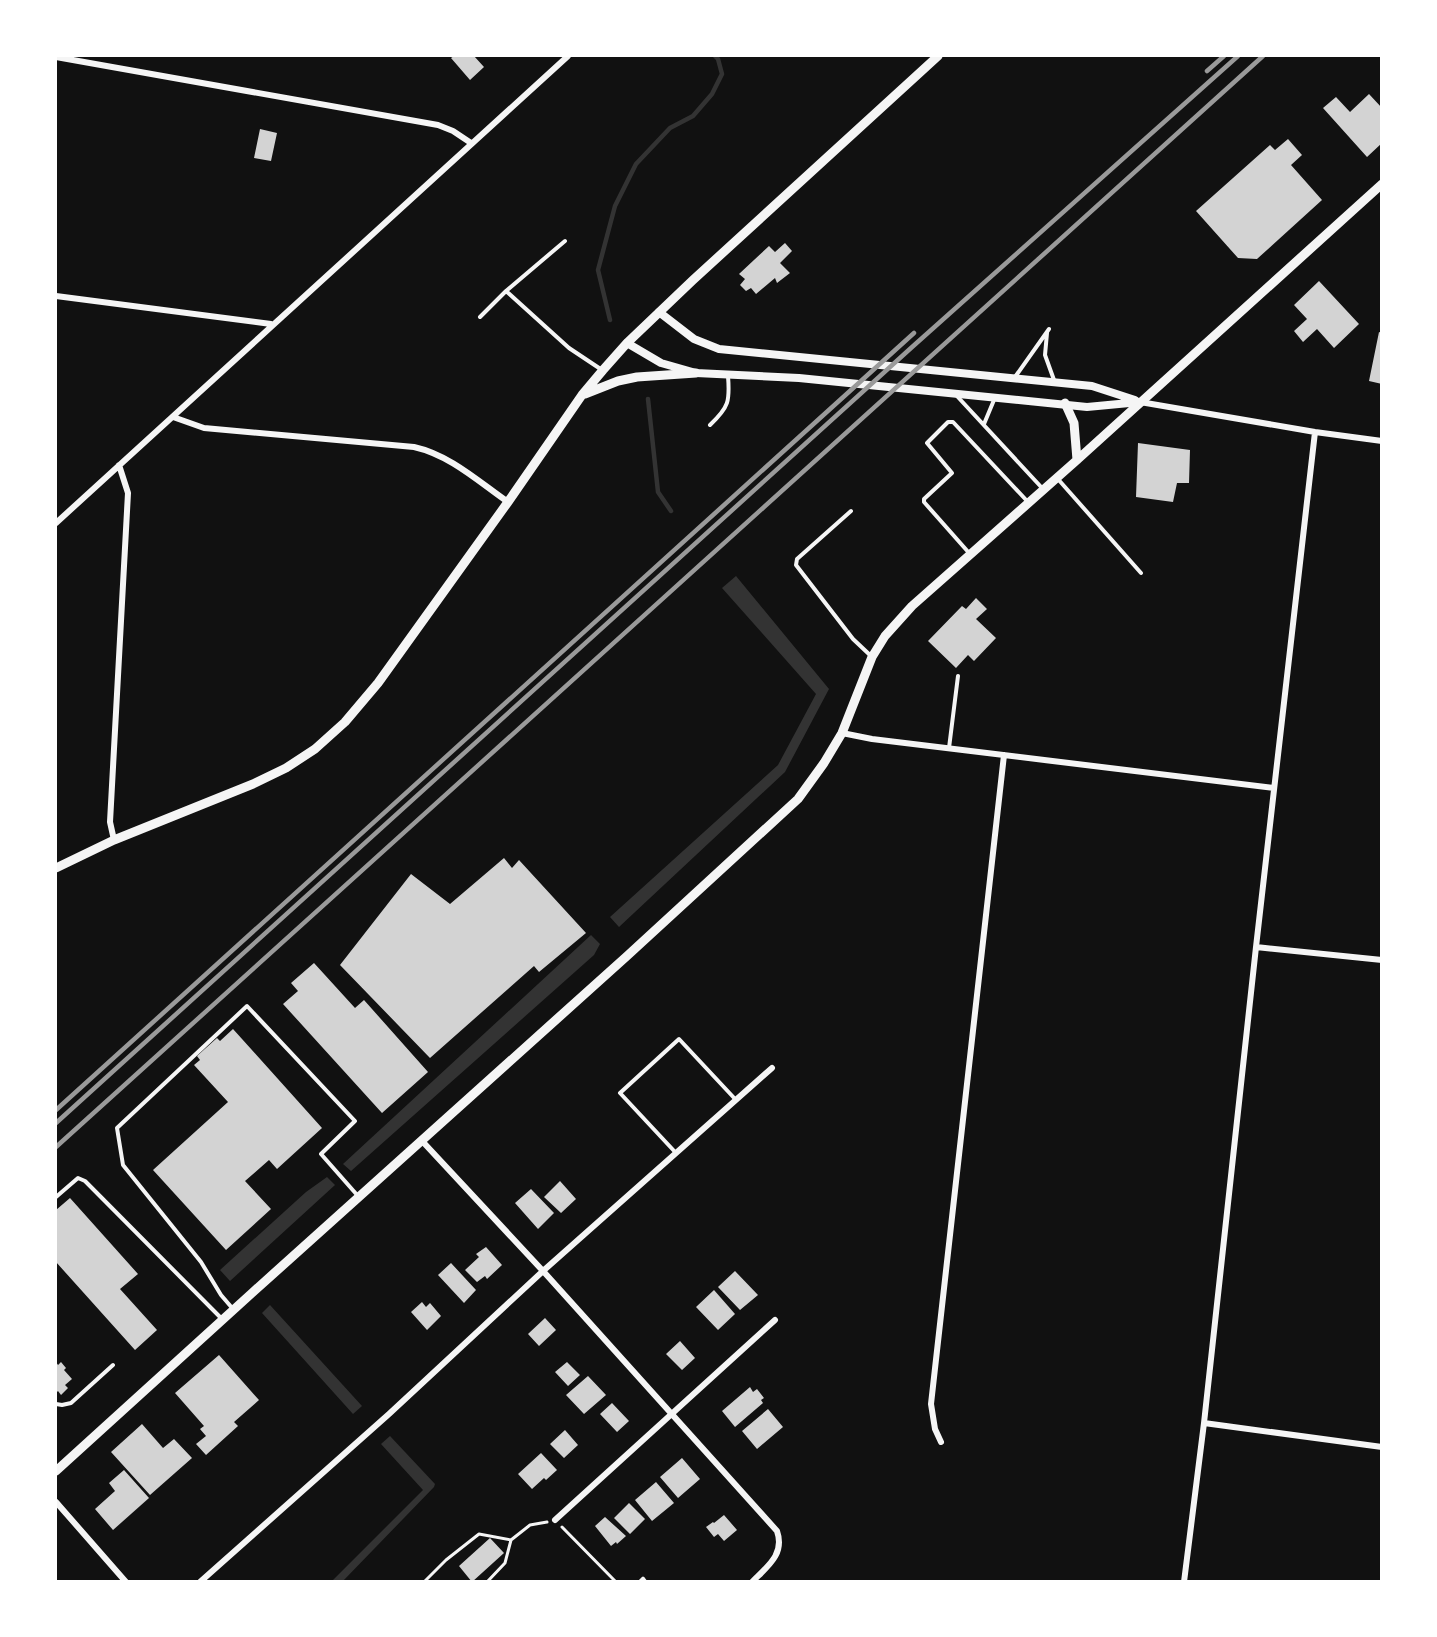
<svg xmlns="http://www.w3.org/2000/svg" width="1437" height="1637" font-family="'Asap Condensed',sans-serif">
	<rect width="100%" height="100%" fill="#111"/>
	<!-- water -->
	<path fill="#333" d="M736,576L829,689L785,772L619,927L610,917L778,765L816,694L722,588Z
		M591,935L600,944L594,955L351,1171L343,1164Z
		M327,1177L335,1185L230,1281L220,1270L306,1192Z
		M270,1305L362,1406L353,1414L262,1313Z
		M390,1436L435,1484L434,1487L343,1581H332L423,1490L381,1444Z"/>
	<g fill="none" stroke-linecap="round" stroke-linejoin="round">
		<!-- stream -->
		<path stroke="#333" stroke-width="4.5" d="M610,320L598,270L615,206L636,164L670,128L693,116L712,94L722,74L718,59L715,56
			M648,399L658,492L671,511"/>
	</g>
	<!-- building -->
	<path fill="#d3d3d3" d="M454,56H474L484,67L470,80L451,58Z
		M1369,94L1382,108V143L1367,157L1323,108L1336,97L1350,112Z
		M260,129L277,133L271,161L254,158Z
		M1288,139L1302,155L1291,165L1322,200L1257,259L1238,258L1196,211L1270,145L1275,150Z
		M785,243L792,251L780,263L790,273L777,283L775,278L756,294L751,288L746,291L740,285L745,279L739,274L769,246L775,252Z
		M1319,281L1359,324L1334,348L1317,329L1303,342L1294,331L1307,319L1294,305Z
		M1379,332L1382,333V384L1369,381Z
		M1138,443L1190,450L1189,483H1177L1173,502L1136,497Z
		M976,598L987,609L976,619L996,638L974,661L968,655L956,668L928,641L962,606L966,609Z
		M504,858L512,868L519,860L586,933L539,972L534,966L430,1058L340,965L411,874L450,904Z
		M314,963L355,1008L364,1000L428,1072L382,1113L283,1004L298,991L291,983Z
		M233,1029L322,1128L277,1169L269,1160L245,1181L271,1209L226,1250L153,1170L228,1102L194,1065L200,1060L197,1056L217,1038L220,1041Z
		M560,1181L576,1199L561,1213L544,1197Z
		M531,1189L554,1213L538,1229L515,1203Z
		M70,1198L138,1274L120,1289L157,1330L135,1350L56,1262V1210Z
		M486,1247L502,1265L487,1279L485,1276L477,1282L465,1270L479,1257L476,1254Z
		M451,1263L476,1290L464,1303L438,1275Z
		M735,1271L758,1295L740,1310L718,1287Z
		M714,1290L735,1314L718,1330L696,1307Z
		M422,1302L426,1307L430,1303L441,1316L427,1330L411,1312Z
		M545,1318L556,1330L539,1346L528,1334Z
		M680,1341L695,1358L682,1370L666,1354Z
		M219,1355L259,1400L234,1422L238,1426L206,1455L196,1444L206,1436L200,1429L204,1426L175,1393Z
		M56,1362L58,1365L61,1362L66,1368L64,1370L72,1379L65,1385L68,1388L61,1395L58,1391L56,1393Z
		M567,1362L580,1375L568,1386L555,1372Z
		M588,1376L606,1395L584,1414L566,1395Z
		M750,1387L753,1392L757,1389L764,1398L761,1400L763,1403L735,1427L722,1411Z
		M612,1403L629,1421L617,1432L600,1414Z
		M768,1409L783,1427L757,1449L742,1431Z
		M142,1424L163,1448L174,1439L192,1458L150,1495L111,1452Z
		M565,1430L578,1445L564,1458L550,1444Z
		M541,1453L557,1470L546,1480L544,1478L532,1489L518,1474Z
		M682,1458L700,1479L678,1498L660,1477Z
		M124,1470L149,1498L113,1530L95,1509L115,1491L109,1483Z
		M656,1482L674,1503L652,1521L635,1500Z
		M629,1503L645,1519L630,1534L614,1518Z
		M724,1515L737,1530L724,1541L718,1534L714,1537L706,1527L713,1522L714,1523Z
		M605,1517L626,1536L617,1544L616,1542L611,1546L595,1526Z
		M490,1538L504,1553L472,1582L459,1566Z"/>
	<g fill="none" stroke-linecap="round" stroke-linejoin="round">
		<!-- path -->
		<path stroke="#f5f5f5" stroke-width="3" d="M562,1527L616,1582
			M424,1582L446,1560L479,1534L511,1540
			M487,1582L505,1563L511,1540L530,1525L547,1522
			M639,1582L643,1578L646,1582"/>
		<!-- service -->
		<path stroke="#f5f5f5" stroke-width="4" d="M565,241L506,291L569,348L602,370
			M480,317L506,291
			M1047,333L1045,355L1054,380
			M1015,377L1049,329
			M956,395L1043,489
			M984,424L994,400
			M710,425C729,407 730,401 728,376
			M1057,478L1141,573
			M851,511L797,559L796,565L853,639L871,656
			M970,554L924,502V499L952,473L927,443L948,422H953L1028,502
			M949,748L958,676
			M676,1153L620,1093L679,1039L736,1100
			M56,1197L78,1178L85,1181L222,1319
			M233,1309L221,1295L201,1262L123,1165L117,1128L247,1006L355,1121L321,1154L358,1196
			M56,1404L62,1405L71,1403L113,1365"/>
		<!-- minor -->
		<path stroke="#f5f5f5" stroke-width="6" d="M56,57L438,125L453,131L471,143
			M56,296L271,324
			M1140,402L1315,432L1382,441
			M173,417L204,428L414,447C450,455 479,482 508,502
			M56,523L568,56
			M842,733L872,739L1274,788
			M114,840L110,822L128,493L119,465
			M1256,947L1382,960
			M423,1142L543,1271L777,1531C785,1554 768,1566 752,1582
			M1204,1423L1382,1447
			M941,1442L935,1429L931,1404L1004,755
			M56,1502L126,1582
			M555,1520L775,1320
			M200,1582L389,1414L543,1271L772,1068
			M1184,1582L1204,1423L1256,947L1315,432"/>
		<!-- tertiary -->
		<path stroke="#f5f5f5" stroke-width="8" d="M659,312L694,339L719,349L1092,386L1135,400
			M627,343L661,363L696,373L799,378L1087,407L1140,402"/>
		<!-- secondary -->
		<path stroke="#f5f5f5" stroke-width="9" d="M585,394L618,381L637,377L696,373
			M1065,403L1074,423L1077,460
			M56,868L114,840L253,784L286,768L315,749L345,722L378,683L508,502L582,395L603,370L627,343L693,280L938,56
			M56,1471L252,1293L627,956L798,799L824,763L842,733L872,657L885,636L912,606L1077,460L1382,184"/>
		<!-- rail -->
		<path stroke="#9a9a9a" stroke-width="4.5" d="M1207,71L1224,56
			M56,1110L914,333
			M56,1123L911,348L1238,56
			M56,1147L1263,56"/>
	</g>
	<!-- border -->
	<rect width="1437" height="1637" fill="none" stroke="#ffffff" stroke-width="114"/>
</svg>
